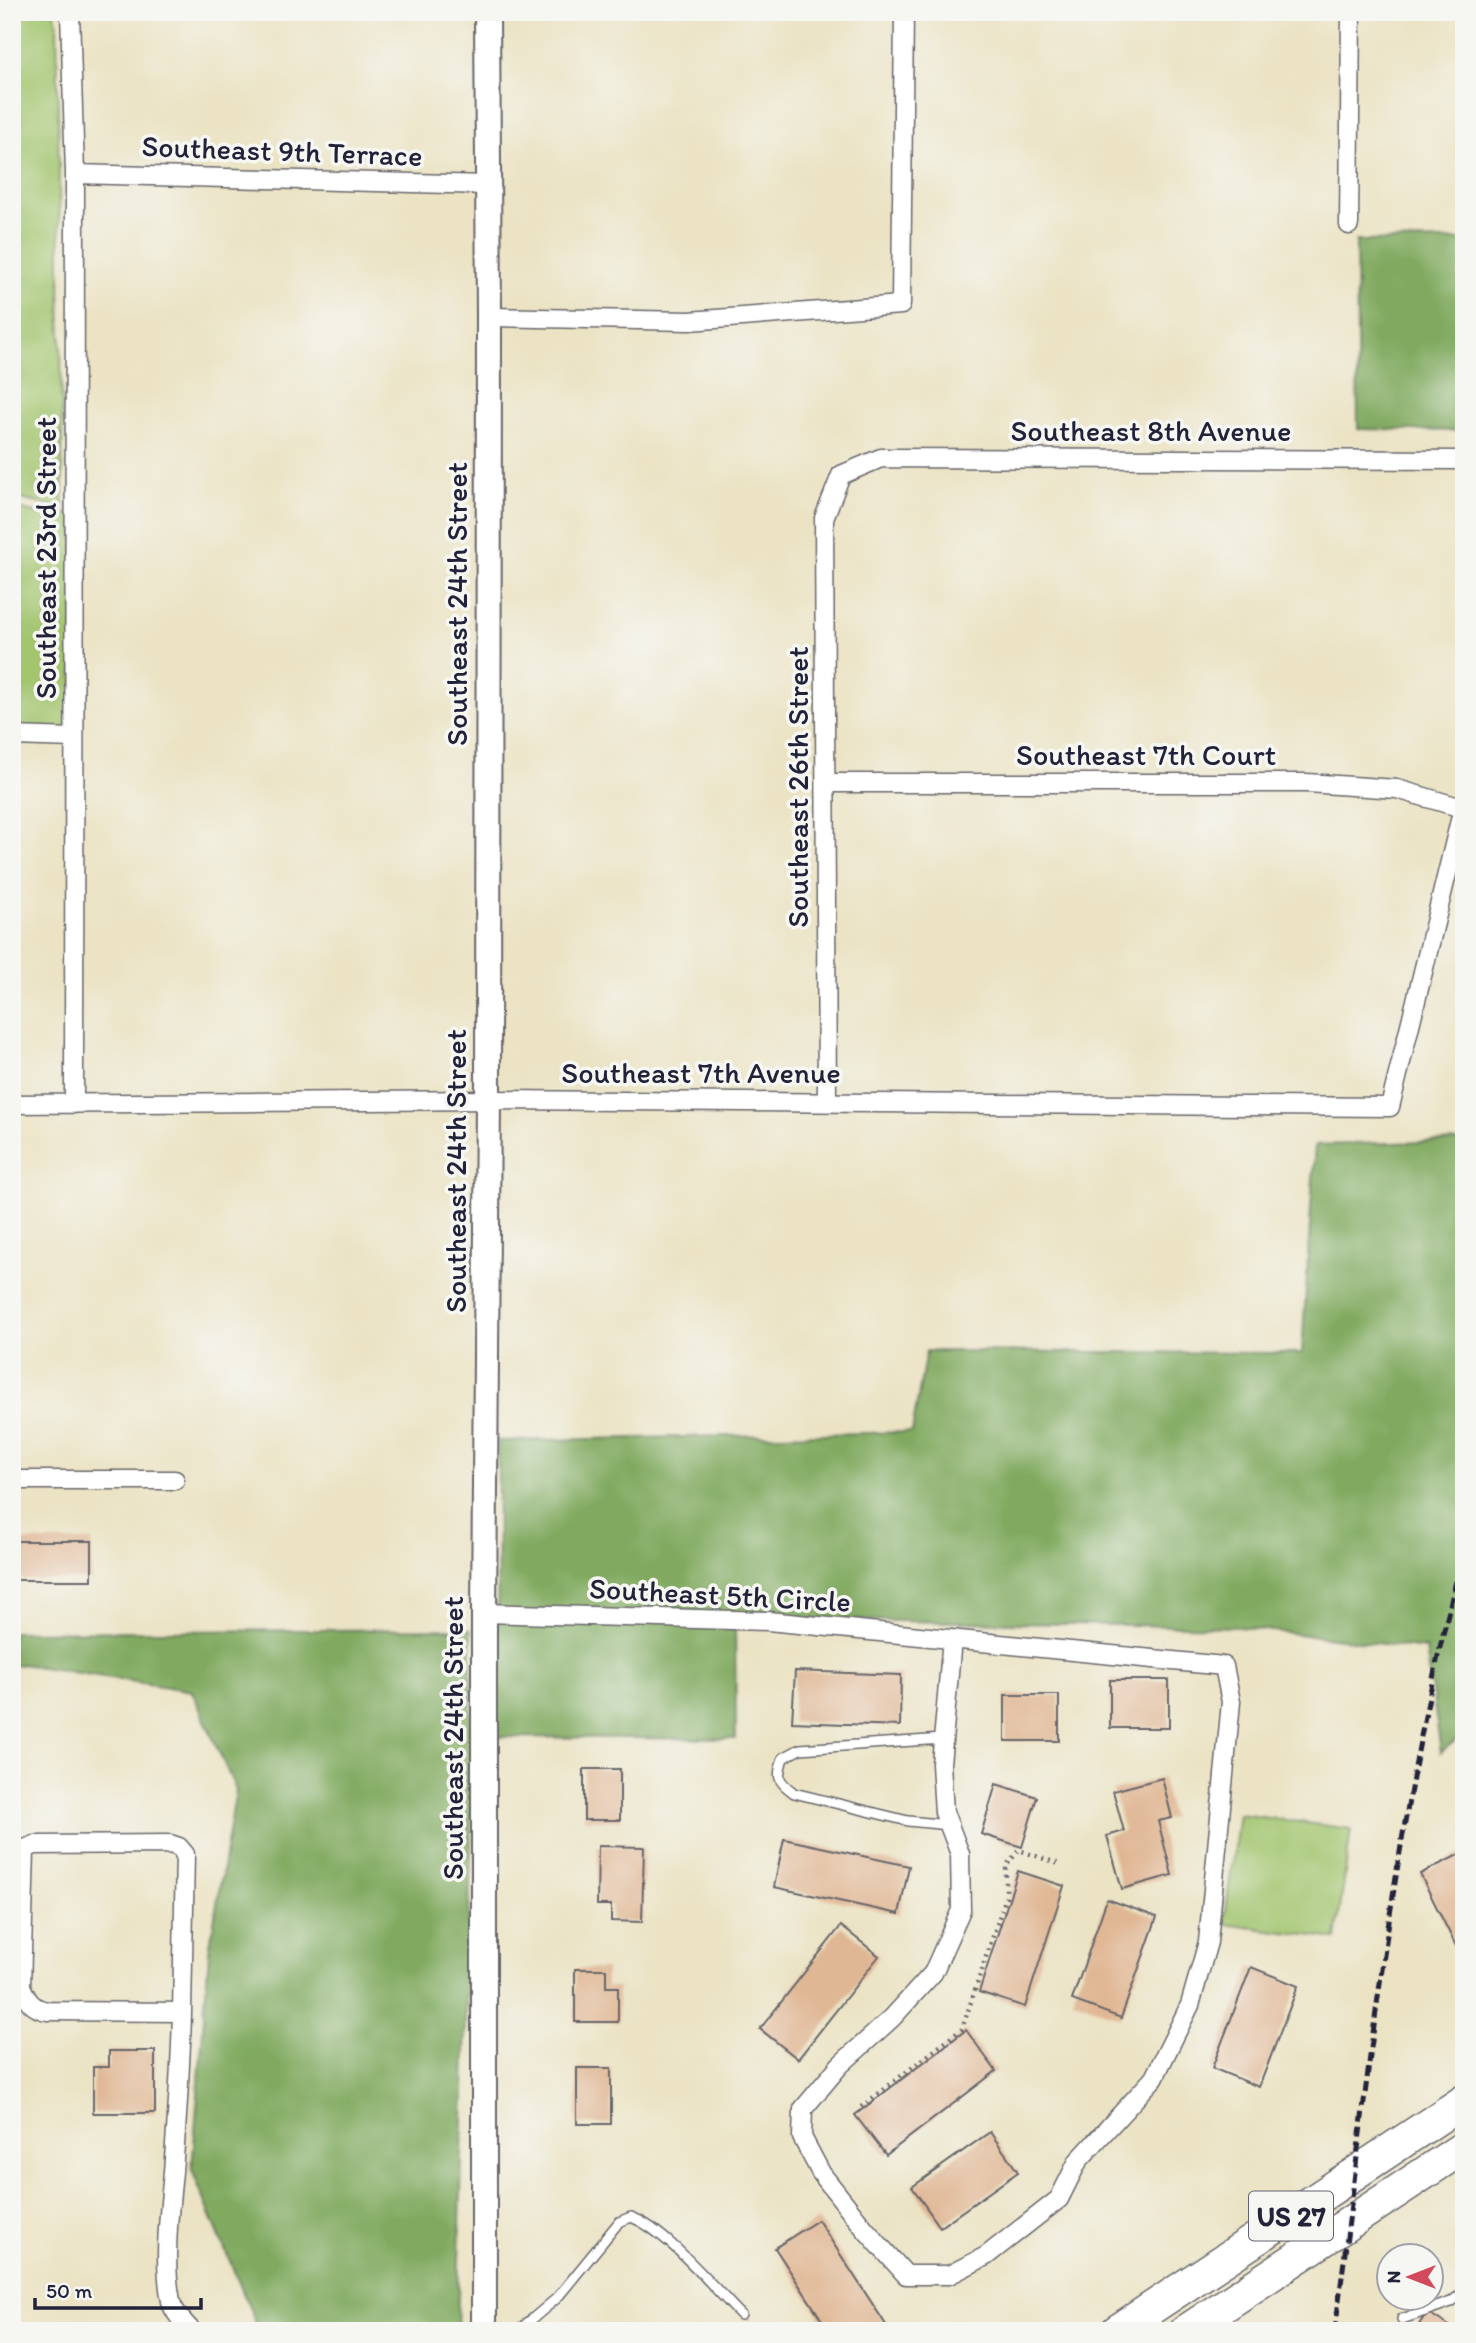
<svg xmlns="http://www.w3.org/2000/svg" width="1476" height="2343" font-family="Itim,sans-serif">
	<rect width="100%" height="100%" fill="#f6f6f2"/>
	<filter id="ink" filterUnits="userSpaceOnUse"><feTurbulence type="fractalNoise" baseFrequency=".0143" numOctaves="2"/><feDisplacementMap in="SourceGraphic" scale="14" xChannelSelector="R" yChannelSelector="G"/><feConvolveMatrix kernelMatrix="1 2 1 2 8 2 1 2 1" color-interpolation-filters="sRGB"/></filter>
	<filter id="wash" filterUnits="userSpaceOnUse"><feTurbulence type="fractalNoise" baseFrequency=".00686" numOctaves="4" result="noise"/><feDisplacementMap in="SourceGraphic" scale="28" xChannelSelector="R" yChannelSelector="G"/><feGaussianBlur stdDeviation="1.57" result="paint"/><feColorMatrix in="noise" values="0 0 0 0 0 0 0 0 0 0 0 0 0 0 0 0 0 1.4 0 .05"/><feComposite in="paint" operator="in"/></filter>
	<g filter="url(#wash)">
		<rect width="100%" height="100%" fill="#ebe3c4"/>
		<!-- green -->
		<path fill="#a2c56e" stroke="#627454" stroke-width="2" d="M12,12H54L57,23L63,509L12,497Z
			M12,508L60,518L74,509L73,742H12Z
			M1239,1814L1351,1829L1336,1939L1224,1924Z"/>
		<!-- forest -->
		<path fill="#81aa61" stroke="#52664e" stroke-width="2" d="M1464,240V431L1358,429L1356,241Z
			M1464,1141V1734L1441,1752L1426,1649L1239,1627L735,1618L736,1739L497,1737L498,1441L912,1432L926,1351L1302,1353L1315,1145Z
			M471,1629V1847L457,2331H259L192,2170L209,1952L236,1790L192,1691L22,1664L12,1667V1632Z"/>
		<g id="blocks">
			<!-- building -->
			<path fill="#e0b794" d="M12,1541H92V1580H12Z
				M795,1671L901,1675L900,1726L792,1722Z
				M1110,1680H1169V1728H1110Z
				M1005,1695H1059V1741H1005Z
				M584,1769H620V1820H584Z
				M1162,1778L1172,1818L1158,1821L1172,1875L1122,1889L1107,1836L1124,1831L1113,1791Z
				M996,1784L1037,1797L1022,1847L981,1834Z
				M784,1839L909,1866L899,1914L774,1887Z
				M598,1846L644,1847L642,1922L611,1921V1905H597Z
				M1464,1852V1962L1420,1874Z
				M1018,1871L1064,1886L1025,2007L979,1992Z
				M1107,1899L1157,1917L1121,2018L1072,2000Z
				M841,1926L879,1956L798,2059L760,2029Z
				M1251,1967L1298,1986L1259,2087L1212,2068Z
				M575,1969H606V1987H618V2022H575Z
				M966,2030L996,2071L886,2155L855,2115Z
				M109,2051H155V2113H93V2067H109Z
				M577,2068H611V2124H577Z
				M990,2132L1018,2172L940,2227L912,2187Z
				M818,2220L890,2331H829L775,2248Z
				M1427,2312L1457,2331H1415Z"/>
		</g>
	</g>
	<g filter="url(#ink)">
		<use href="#blocks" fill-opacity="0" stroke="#68666b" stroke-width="2"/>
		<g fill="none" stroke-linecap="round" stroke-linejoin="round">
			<defs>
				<path id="lane" d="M942,1739L800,1749L783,1758C777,1778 777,1780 794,1793L908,1821L949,1825
					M1402,2319L1451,2302L1464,2292
					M518,2331L557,2298L619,2222L631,2217C665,2229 714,2288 741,2315"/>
				<path id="street" d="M70,12L75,174L74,1104
					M75,174L487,185
					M1349,225L1351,12
					M489,317L689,321L901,305L904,12
					M12,736L74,738
					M827,783H1307L1397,789L1462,808
					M827,1102L824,518L841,475L881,458L1464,460
					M12,1104L488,1100L1390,1107L1464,804
					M12,1480H175
					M484,1613L768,1621L1224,1666L1231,1702L1208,1942L1190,2005L1154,2078L1078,2161L1059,2199L986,2256L949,2275H906L865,2229L821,2173L802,2137L803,2109L840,2065L892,2018L933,1973L961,1910L960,1854L944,1812L941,1764L952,1639
					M182,2012L48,2011C32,2009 27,2000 21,1986L25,1851L27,1848L35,1845L170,1844L179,1847L185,1854L182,2012C181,2066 177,2119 173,2172C169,2212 163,2262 171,2301C173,2312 184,2323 192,2331"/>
				<path id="secondary" d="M484,2331V1613L488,1100L489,317L487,12"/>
				<path id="highway" d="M1117,2331L1464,2101
					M1186,2331L1464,2147"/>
			</defs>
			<!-- lane casing -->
			<use href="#lane" stroke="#68666b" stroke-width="12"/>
			<!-- street casing -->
			<use href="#street" stroke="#68666b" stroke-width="21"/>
			<!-- secondary casing -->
			<use href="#secondary" stroke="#68666b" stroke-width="28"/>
			<!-- highway casing -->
			<use href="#highway" stroke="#68666b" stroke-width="35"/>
			<!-- path -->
			<path stroke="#68666b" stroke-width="4.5" stroke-dasharray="2 5" stroke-linecap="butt" d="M861,2107L962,2029L1006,1897V1866L1019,1850L1062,1865"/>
			<!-- lane -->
			<use href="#lane" stroke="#fff" stroke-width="9"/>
			<!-- street -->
			<use href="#street" stroke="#fff" stroke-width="18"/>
			<!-- secondary -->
			<use href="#secondary" stroke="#fff" stroke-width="24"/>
			<!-- highway -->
			<use href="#highway" stroke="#fff" stroke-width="32"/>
			<!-- rail -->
			<path stroke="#22223b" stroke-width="5" stroke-dasharray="10 5" stroke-linecap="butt" d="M1335,2331C1369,2070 1395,1806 1464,1551"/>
		</g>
	</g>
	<g text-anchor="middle" stroke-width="7" stroke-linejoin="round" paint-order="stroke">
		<!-- shield labels -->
		<rect fill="#f6f6f2" stroke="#626272" stroke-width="2" x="1249" y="2191.5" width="84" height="49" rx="5"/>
		<g font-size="28" font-weight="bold" fill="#22223b">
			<text x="1291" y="2226">US 27</text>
		</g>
		<!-- street labels -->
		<g font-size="30" fill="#22223b" stroke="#f6f6f2">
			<text transform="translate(282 151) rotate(2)" y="10">Southeast 9th Terrace</text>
			<text x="1151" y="441">Southeast 8th Avenue</text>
			<text transform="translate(46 558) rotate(-90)" y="10">Southeast 23rd Street</text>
			<text transform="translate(457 604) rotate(-90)" y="10">Southeast 24th Street</text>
			<text x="1146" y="765">Southeast 7th Court</text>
			<text transform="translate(798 787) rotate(-90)" y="10">Southeast 26th Street</text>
			<text x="701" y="1083">Southeast 7th Avenue</text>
			<text transform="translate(456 1171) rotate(-90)" y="10">Southeast 24th Street</text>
			<text transform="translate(720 1595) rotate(3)" y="10">Southeast 5th Circle</text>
			<text transform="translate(453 1738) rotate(-90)" y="10">Southeast 24th Street</text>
		</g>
	</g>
	<!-- margin -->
	<rect width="1476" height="2343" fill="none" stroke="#f6f6f2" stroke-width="42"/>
	<!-- north arrow -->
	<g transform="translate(1410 2277) rotate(270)"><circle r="33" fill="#f6f6f2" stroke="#a1a1a9" stroke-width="2"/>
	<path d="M0-5L12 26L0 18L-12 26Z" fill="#d1495b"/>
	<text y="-10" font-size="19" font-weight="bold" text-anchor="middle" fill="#22223b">N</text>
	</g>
	<!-- scale -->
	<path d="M35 2298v10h166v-10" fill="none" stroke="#22223b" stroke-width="3.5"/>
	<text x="46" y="2298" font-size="21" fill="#22223b" stroke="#f6f6f2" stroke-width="5" paint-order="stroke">50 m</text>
</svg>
